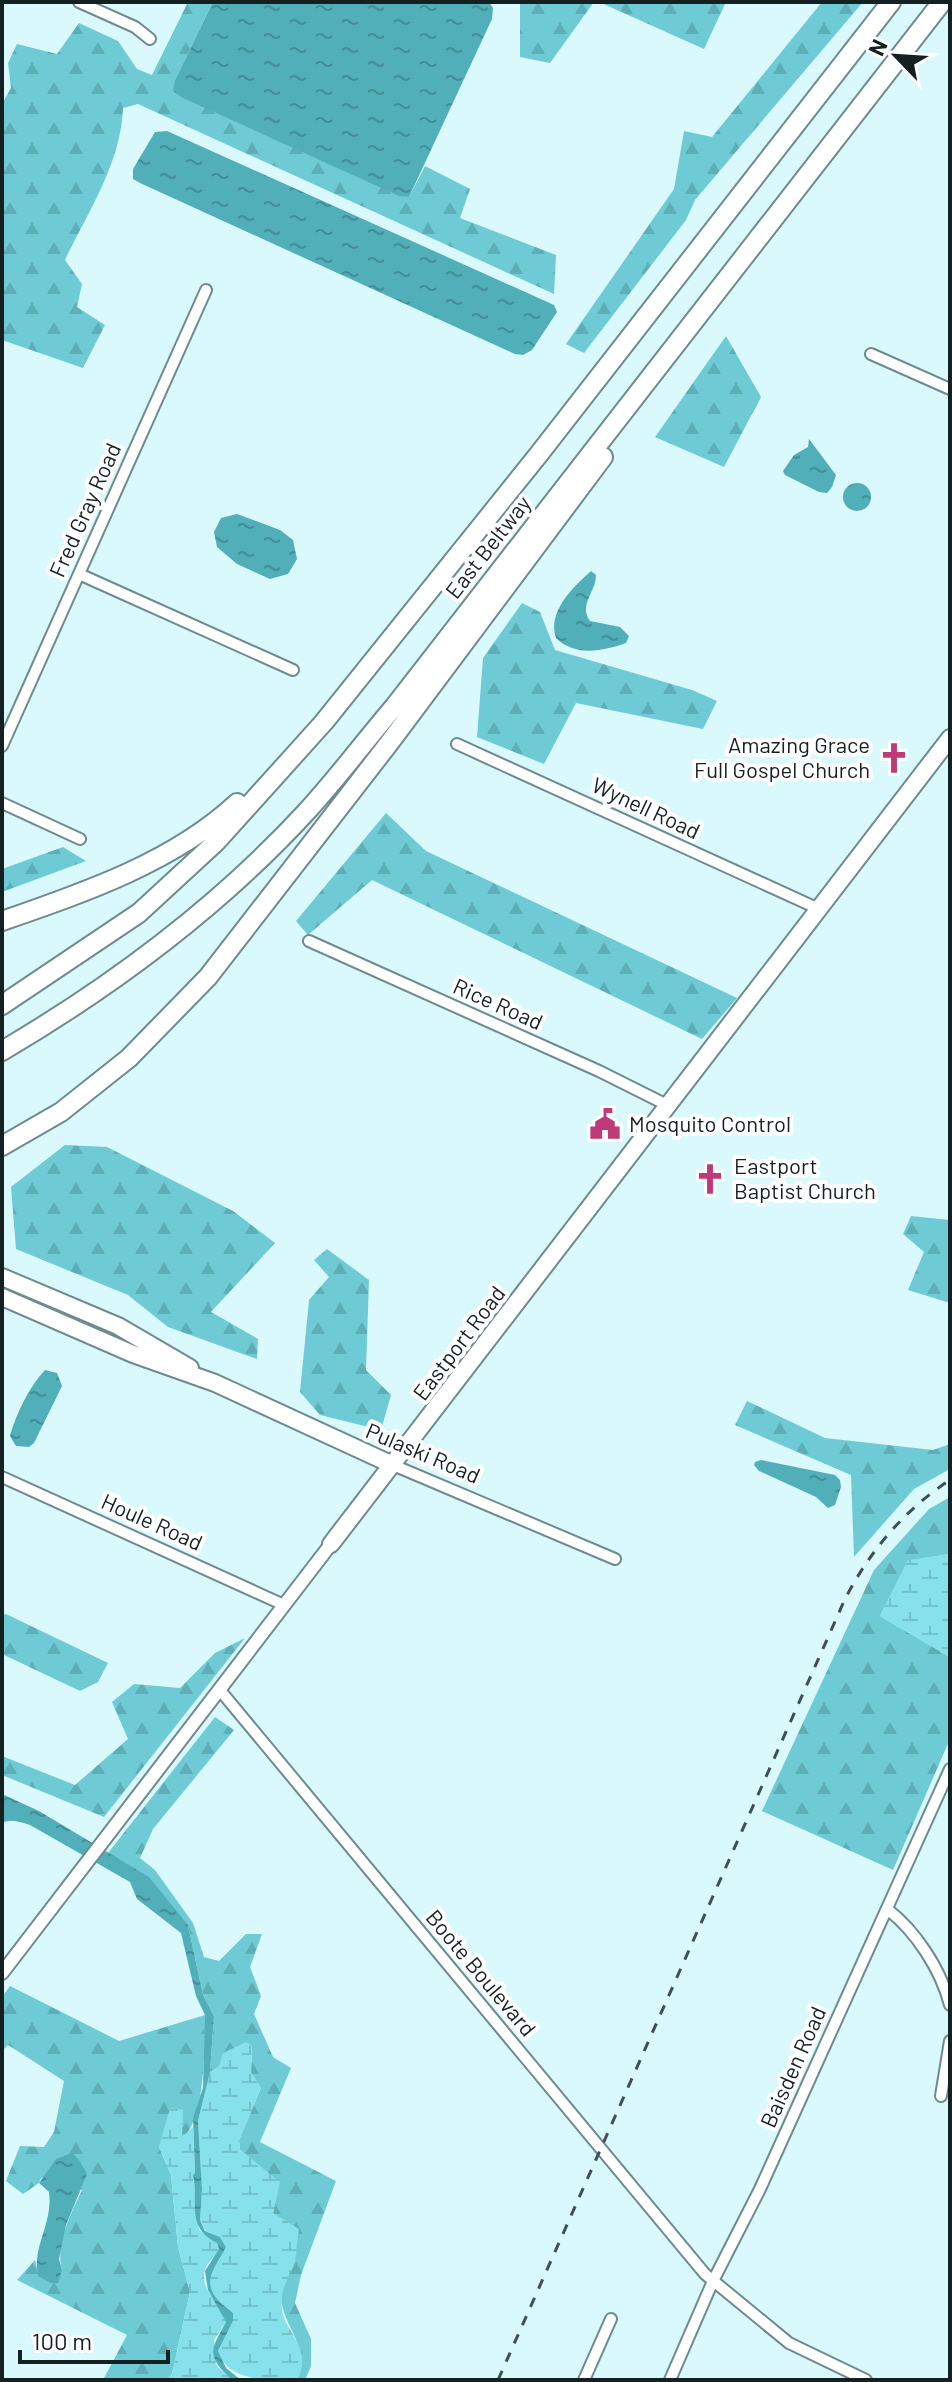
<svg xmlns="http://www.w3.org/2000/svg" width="952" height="2382" font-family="Barlow,sans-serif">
	<defs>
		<pattern id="forest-firs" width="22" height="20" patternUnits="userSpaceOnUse" patternTransform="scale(2)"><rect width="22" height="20" fill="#6ecbd6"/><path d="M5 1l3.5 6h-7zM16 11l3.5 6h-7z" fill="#5eaeb7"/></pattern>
		<pattern id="wetland-marsh" width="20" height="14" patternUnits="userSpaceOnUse" patternTransform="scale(2)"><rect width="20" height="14" fill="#86e1ec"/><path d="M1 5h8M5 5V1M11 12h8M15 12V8" fill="none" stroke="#73c1ca"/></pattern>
		<pattern id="water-ripples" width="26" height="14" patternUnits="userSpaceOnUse" patternTransform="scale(2)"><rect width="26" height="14" fill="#51afba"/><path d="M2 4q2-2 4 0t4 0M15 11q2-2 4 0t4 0" fill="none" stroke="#428e97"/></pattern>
	</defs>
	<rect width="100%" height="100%" fill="#d9f9fd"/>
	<!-- forest -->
	<path fill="url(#forest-firs)" d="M188,2H213L175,80L409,197L425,166L470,189L460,218L556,255L554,294L138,104L123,108C121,163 88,212 65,260L82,284L77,307L105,325L83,368L2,340V104L11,88L8,63L17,44L57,54L79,23L118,41L137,69L152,75Z
		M520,2H594L550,63L520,57Z
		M599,2H726L704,49Z
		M822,2H863L695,200L686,220L584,353L566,344L674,189L684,131L712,137Z
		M726,336L761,397L724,467L655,437Z
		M522,603L540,612L555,650L692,690L717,701L703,729L576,703L544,764L477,737L483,658Z
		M386,813L426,851L737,998L702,1039L372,880L308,935L296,921Z
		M63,847L86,861L2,892V869Z
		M65,1145L107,1147L233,1211L275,1243L211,1312L258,1339L257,1359L168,1327L128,1295L16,1249L11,1187Z
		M911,1216L950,1220V1303L908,1290L924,1252L903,1234Z
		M327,1249L369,1280L366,1370L391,1395L381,1430L320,1415L300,1392L309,1300L329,1277L314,1260Z
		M747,1401L825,1438L933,1450L950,1444V1469L914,1489L854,1557L851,1475L735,1425Z
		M950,1497V1554L908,1561L880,1616L950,1657V1739L893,1870L762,1811L874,1570L929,1509Z
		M6,1614L108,1663L98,1682L80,1691L2,1654V1615Z
		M245,1638L104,1817L2,1775V1756L75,1785L128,1739L112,1702L134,1684L180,1688L215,1653Z
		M215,1717L234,1730L153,1829L140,1858L155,1870L193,1923L204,1957L219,1961L246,1934H262L250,1967L261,1996L254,2014L273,2057L291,2068L260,2142L336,2181L301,2275L295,2303L311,2339V2366L305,2380H297C315,2343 272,2321 283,2284C285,2277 291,2269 294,2262L273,2213L279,2182L240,2150L239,2140L261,2088L251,2073L252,2046L210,2072L214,2016L203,1995L188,1925L108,1853Z
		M10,1986L119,2041L205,2015C205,2043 205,2121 183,2137C177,2142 166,2144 159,2147L171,2175L178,2247L190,2292L172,2374L167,2380H103L127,2335L17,2280L35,2260L39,2276L62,2270C55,2243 71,2214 82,2190L41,2178L39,2183L23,2194L6,2181L20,2146L44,2147L54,2132L64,2081L8,2045L2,2051V1997Z"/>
	<!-- wetland -->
	<path fill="url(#wetland-marsh)" d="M950,1554V1657L880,1616L908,1560Z
		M246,2042L252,2046L251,2073L261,2088L239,2140L240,2150L280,2182L273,2213L299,2229C297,2239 297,2251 295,2261C289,2282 280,2284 282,2309C284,2333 314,2346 297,2380C267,2380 228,2382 218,2351L233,2321V2313C228,2308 222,2305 218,2300C200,2280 218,2266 226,2247L220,2237L206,2231L200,2220L202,2189L198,2121L210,2072L219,2066L223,2053Z
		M170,2108L183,2110L182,2137L193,2127L195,2174L193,2175L199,2230L217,2243L219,2249C216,2256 211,2259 207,2265C195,2287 222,2304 226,2322L214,2340L216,2365L232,2380H167L172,2374L190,2292L178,2247L171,2175L159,2147Z"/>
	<!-- water -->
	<path fill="url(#water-ripples)" d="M213,2H489L493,8L492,19L409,197L399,196L181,97L173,91L175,80Z
		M167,131L554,305L557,312L532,350L523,355L515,354L140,183L133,179V169L155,132Z
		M809,439L836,475L832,487L827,493L819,492L785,475L783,471L794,455L808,447Z
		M843 497a14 14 0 1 1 28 0a14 14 0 1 1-28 0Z
		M237,514L280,530L293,540L297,559L288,574L270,579L237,564L217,547L214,532L221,518Z
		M591,571L596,575C596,593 578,604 590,621L620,627L629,636L626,643C603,651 575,657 556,638C547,612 573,587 591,571Z
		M45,1370L57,1373L62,1386L34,1443L29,1447L16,1446L10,1436C16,1414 29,1387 45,1370Z
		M761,1460L835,1475L840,1480L841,1487L835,1505L828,1508L816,1497L759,1471L754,1465L755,1462Z
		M2,1794L39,1811L149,1877L188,1925L203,1995L214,2016L210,2072L198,2121L202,2189L200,2220L205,2231L220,2237L226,2247C218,2265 200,2280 218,2300C222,2305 228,2308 233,2313V2321L218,2351L226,2368L241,2380H232C206,2355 210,2351 226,2322L208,2290L205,2271L219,2249L217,2243C185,2227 199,2203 193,2175L195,2173L193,2118L203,2088L205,2015L196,1996L181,1933L137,1899L130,1882L30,1825C21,1822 11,1818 2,1823Z
		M72,2153L79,2160L87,2174L66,2225L59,2259L62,2270L58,2283H51L38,2276C32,2245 53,2225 49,2192L39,2183L56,2159Z"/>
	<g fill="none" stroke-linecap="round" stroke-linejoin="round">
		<defs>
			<path id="minor" d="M79,2L135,27L150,39
				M871,354L950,389
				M79,574L293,670
				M457,744L819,909
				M2,746L206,290
				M2,803L80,839
				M309,941L599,1071L669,1106
				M393,1465L615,1559
				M2,1477L284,1605
				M219,1689L705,2274L789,2343L866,2380
				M887,1909C916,1931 941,1970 950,2005
				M941,2096L950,2041
				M584,2380L611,2319
				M670,2380L713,2281L760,2189L950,1769"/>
			<path id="tertiary" d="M2,1973L331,1544"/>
			<path id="primary" d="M2,1277L118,1326L190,1368
				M2,1297L133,1354L215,1383L393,1465
				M331,1544L950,738"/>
			<path id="motorway" d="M2,921C83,893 174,862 237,803
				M2,1005L139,913L216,842L324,722L539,454L891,2
				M2,1051C114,985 220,906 308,810C338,777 365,741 394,707L942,2
				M2,1146L61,1112L129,1058L208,977L390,742L603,457"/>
		</defs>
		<!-- minor casing -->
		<use href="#minor" stroke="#6e8b8f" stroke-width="14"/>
		<!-- tertiary casing -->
		<use href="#tertiary" stroke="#6e8b8f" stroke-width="16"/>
		<!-- primary casing -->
		<use href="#primary" stroke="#6e8b8f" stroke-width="20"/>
		<!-- motorway casing -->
		<use href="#motorway" stroke="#6e8b8f" stroke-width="22"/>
		<!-- minor -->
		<use href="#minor" stroke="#fff" stroke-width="10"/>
		<!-- tertiary -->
		<use href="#tertiary" stroke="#fff" stroke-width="12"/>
		<!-- primary -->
		<use href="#primary" stroke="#fff" stroke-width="16"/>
		<!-- motorway -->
		<use href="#motorway" stroke="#fff" stroke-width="18"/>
		<!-- rail -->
		<path stroke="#405052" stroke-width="3" stroke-dasharray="10 10" stroke-linecap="butt" d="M498,2380L845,1599C870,1551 904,1510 950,1480"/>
	</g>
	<!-- icons -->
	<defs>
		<symbol id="church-bare" viewBox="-9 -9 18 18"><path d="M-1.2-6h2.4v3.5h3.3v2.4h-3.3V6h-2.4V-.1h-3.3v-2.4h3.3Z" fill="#c03978" stroke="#fff" stroke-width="2.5" paint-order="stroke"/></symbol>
		<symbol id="civic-bare" viewBox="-9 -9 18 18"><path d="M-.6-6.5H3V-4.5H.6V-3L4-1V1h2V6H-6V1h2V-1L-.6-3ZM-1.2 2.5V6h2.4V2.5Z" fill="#c03978" stroke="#fff" stroke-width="2.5" paint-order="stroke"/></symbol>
	</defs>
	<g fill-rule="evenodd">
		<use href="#church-bare" x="872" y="736" width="44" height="44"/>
		<use href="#civic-bare" x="583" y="1102" width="44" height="44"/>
		<use href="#church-bare" x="688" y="1157" width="44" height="44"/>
	</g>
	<g text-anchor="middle" stroke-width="8" stroke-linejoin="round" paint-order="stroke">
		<!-- street labels -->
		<g font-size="22" fill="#142021" stroke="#fff">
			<text transform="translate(85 510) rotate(-66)" y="8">Fred Gray Road</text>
			<text transform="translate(488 547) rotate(-52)" y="8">East Beltway</text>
			<text transform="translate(646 808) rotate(25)" y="8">Wynell Road</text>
			<text transform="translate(498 1004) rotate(24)" y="8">Rice Road</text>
			<text transform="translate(459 1343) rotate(-53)" y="8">Eastport Road</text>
			<text transform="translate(423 1453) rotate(23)" y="8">Pulaski Road</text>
			<text transform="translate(152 1522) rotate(24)" y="8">Houle Road</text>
			<text transform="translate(481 1973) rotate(50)" y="8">Boote Boulevard</text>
			<text transform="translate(793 2067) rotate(-66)" y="8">Baisden Road</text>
		</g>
		<!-- poi labels -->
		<g font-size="22" fill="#142021" stroke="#fff" text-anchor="start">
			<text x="870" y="753" text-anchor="end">Amazing Grace<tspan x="870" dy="25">Full Gospel Church</tspan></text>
			<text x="629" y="1132">Mosquito Control</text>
			<text x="734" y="1174">Eastport<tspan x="734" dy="25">Baptist Church</tspan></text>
		</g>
	</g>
	<!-- border -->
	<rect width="952" height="2382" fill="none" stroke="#142021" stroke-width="8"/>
	<!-- north arrow -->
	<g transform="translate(896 56) rotate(295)" stroke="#ffffff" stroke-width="6" paint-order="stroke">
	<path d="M0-6L14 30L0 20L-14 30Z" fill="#142021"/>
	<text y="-12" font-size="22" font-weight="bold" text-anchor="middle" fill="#142021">N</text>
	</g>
	<!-- scale -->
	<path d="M20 2350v12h148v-12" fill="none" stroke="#142021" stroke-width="4"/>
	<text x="32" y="2350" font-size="24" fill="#142021" stroke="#ffffff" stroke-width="6" paint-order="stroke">100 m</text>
</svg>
